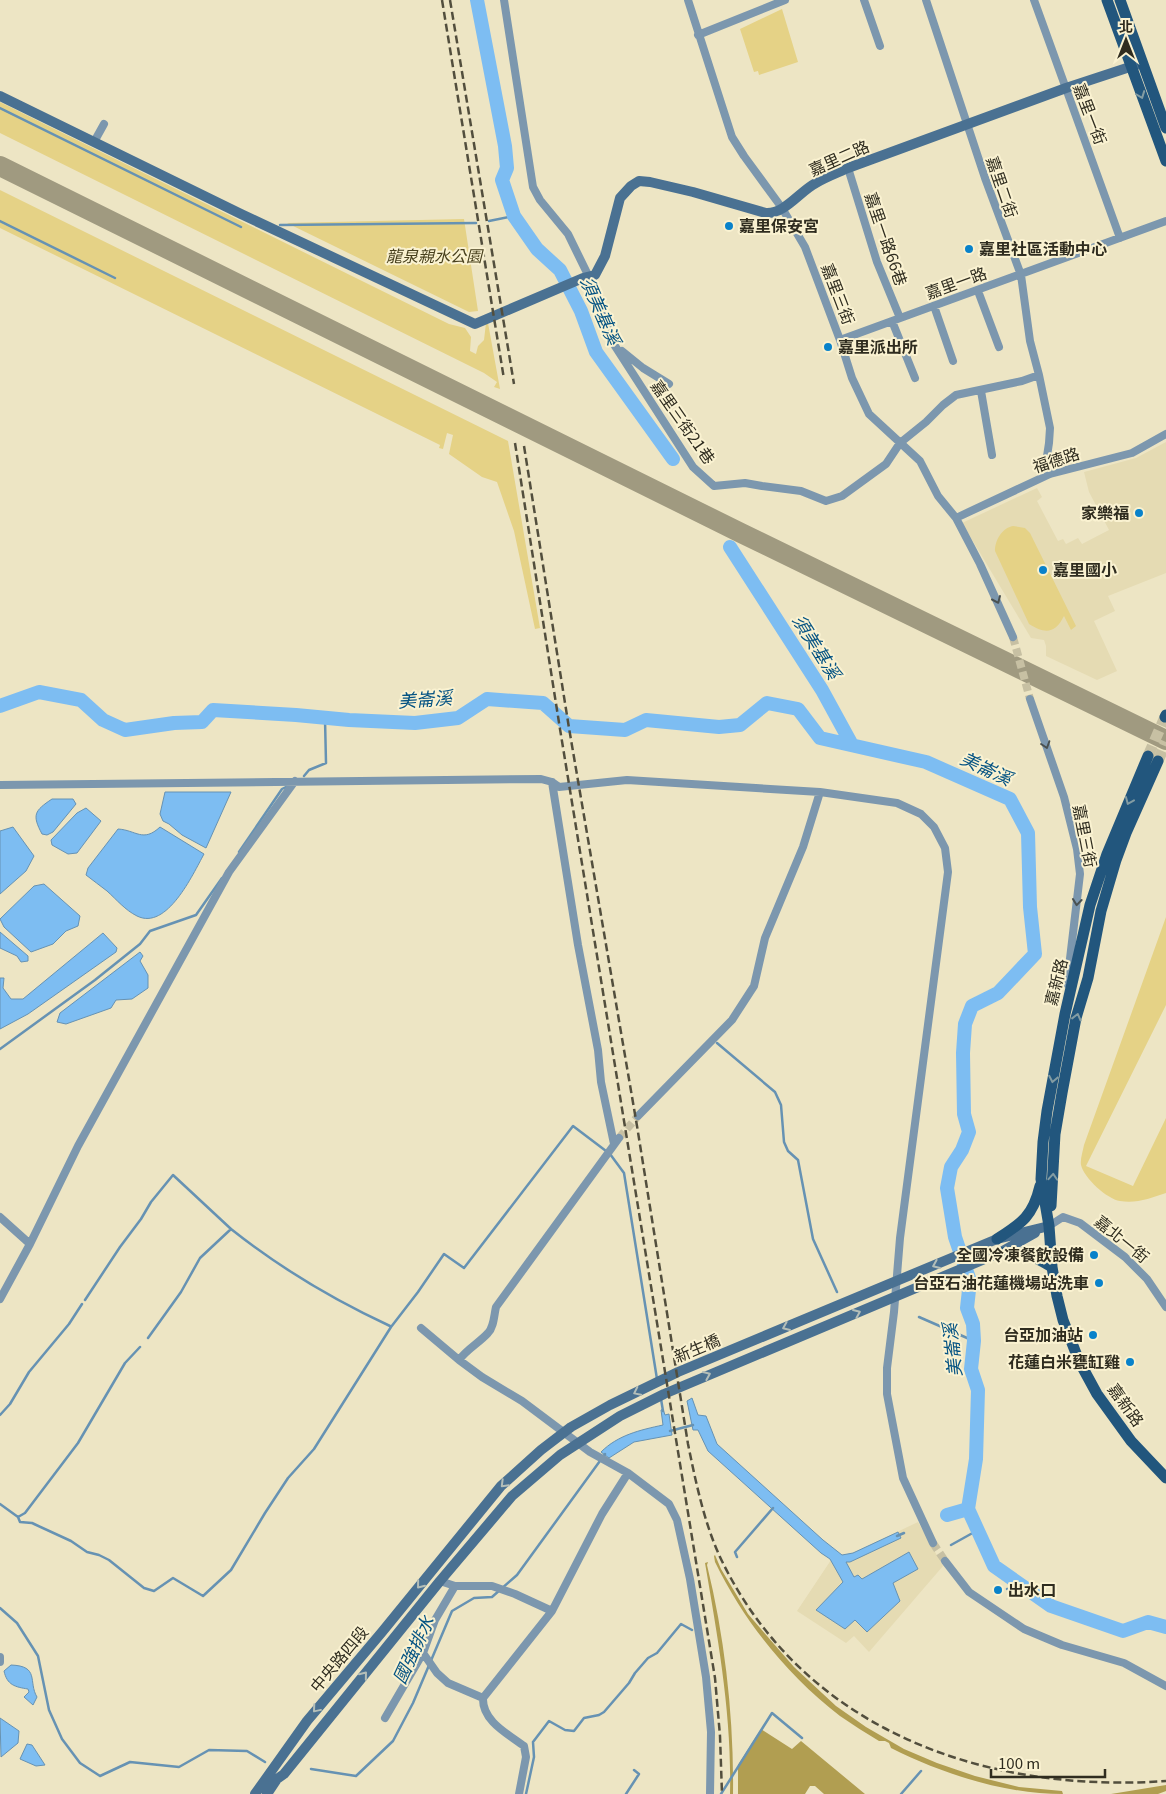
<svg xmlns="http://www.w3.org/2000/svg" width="1166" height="1794" font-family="Georgia,'Noto Sans TC',serif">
	<rect width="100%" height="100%" fill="#ede5c4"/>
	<!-- built -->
	<path fill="#e5dbb3" d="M1166,442V573L1108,596L1115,611L1094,621L1117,671L1097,680L1046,656V646L1044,640L1031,638L962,523L1037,488L1042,497L1037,501L1058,541L1063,539L1066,544L1078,538L1082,544L1109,530L1089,492L1084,472L1136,458Z
		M918,1522L943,1566L869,1652L854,1636L846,1643L797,1611L831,1560L842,1555L853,1553Z"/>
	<!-- green -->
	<path fill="#e5d286" d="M782,9L798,62L759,75L758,71L754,72L740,29Z
		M0,102L449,324L465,328L471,337L470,351L476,354L478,346L484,340L486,323H488L500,389L494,387L497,382L484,373L0,133Z
		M0,190L508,441L540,628L535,629L514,531L497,482L482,477L449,454L453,435L447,433L443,449L439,448L440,445L0,228Z
		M464,219L478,311L469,312L287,223Z
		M1013,526L1025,528L1030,533L1076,626L1071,630L1064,616C1055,634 1045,634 1029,624L995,551C995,540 1002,528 1013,526Z
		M1166,917V1005L1086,1166L1133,1186L1166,1118V1193C1151,1198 1136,1204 1120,1201C1107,1199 1084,1178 1081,1165C1080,1159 1083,1151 1084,1145Z"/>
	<!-- forest -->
	<path fill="#b19e51" d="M715,1555L721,1569L748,1614L794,1667L836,1706L866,1727L904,1749L937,1763L975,1776L1019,1787L1062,1791L1063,1794C1004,1794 943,1774 891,1748L889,1743L885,1741H879C866,1733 853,1725 840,1716C787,1675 745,1623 715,1562L714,1556Z
		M708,1562L707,1565C725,1638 734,1719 733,1794H730C732,1716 718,1639 705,1563Z
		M761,1729L792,1749L801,1741L865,1794H824L815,1786H810L805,1794H738V1765Z
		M1166,1785V1791L1158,1794H1111Z"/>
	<!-- water -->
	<path fill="#7dbdf2" stroke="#6692b3" d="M165,792H231L206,848L182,835L169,824L163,821L160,814Z
		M52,799H73L76,804L53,832L47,835L42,834C32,815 34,811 52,799Z
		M86,808L101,821L77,853L68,854L52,845L51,840L77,813Z
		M13,827L34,856L26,871L0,894V831Z
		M160,827L204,854C193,874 167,931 137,916C125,910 117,900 107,891C100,886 93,880 86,875L88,868L118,829C136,830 143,843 160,827Z
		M44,884L80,916L78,926L66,931L53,944L31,952L4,927L0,919L34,886Z
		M0,932L28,956V961L21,962L17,956L0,948Z
		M103,933L117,948L116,952L28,1014L0,1029V978H4L3,988L11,999H23Z
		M140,952L143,956L140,961L148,975V988L132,999L116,1000L111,1008L66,1024L57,1022L60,1013Z
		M692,1398L698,1415L706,1416L717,1444L823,1540L842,1555L853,1553L898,1532L901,1538L850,1562H846L854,1577L858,1575L862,1579L909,1552L918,1569L893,1583L900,1601L867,1632L855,1620L845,1629L816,1610L843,1582L830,1559L821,1553L708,1451L698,1430H693L687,1401Z
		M663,1409L665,1415L669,1414L672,1435L634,1442L609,1458L601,1452C618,1435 640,1430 663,1425L661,1410Z
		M11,1665C40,1666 28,1682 37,1697L33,1705L24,1697L29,1692L28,1689C15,1687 7,1685 4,1671Z
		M0,1718L19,1731L18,1743L1,1757Z
		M27,1744L32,1745L45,1765L36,1766L20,1759Z"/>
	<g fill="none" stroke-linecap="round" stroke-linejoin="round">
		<!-- stream -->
		<path stroke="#6692b3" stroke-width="2.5" d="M0,108L241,227
			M0,221L115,278
			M489,221L514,216
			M280,225L476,223
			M304,776L309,770L326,763L325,719
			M239,852L282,789L286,787
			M717,1043L775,1092L781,1105L784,1142L788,1151L798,1160L813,1239L837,1292
			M0,1049L95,980L140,944L150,931L196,915L222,878
			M85,1300L120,1247L141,1219L151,1202L173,1175L231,1229
			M919,1317L974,1341
			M148,1338L181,1292L200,1258L231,1229C280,1268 334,1300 390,1326
			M661,1399L663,1411
			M0,1415L10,1404L29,1372L69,1324L82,1304
			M670,1431L693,1425
			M0,1504L18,1517L20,1522L32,1523L71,1541L87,1552L99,1555L109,1560L144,1588L154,1591L173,1578L203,1596L231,1570L265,1513L288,1478L314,1449L391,1327L418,1292L444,1254L464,1268L573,1126L610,1154L624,1173L657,1379
			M18,1517L25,1513L78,1443L125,1363L140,1347
			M897,1536L904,1533
			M951,1545L978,1530
			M737,1557L735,1552L773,1508
			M1007,1589L1026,1588
			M0,1608L17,1623L38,1656L49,1710L62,1739L80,1763L100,1776L130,1762L179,1767L209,1750L247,1751L265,1762
			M311,1769L356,1776L393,1741L413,1703L452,1611L474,1598L492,1597L517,1575L605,1454
			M526,1794L534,1757L533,1742L549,1721L565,1730L574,1731L584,1718L599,1715L604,1712L629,1683L635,1673L648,1658L657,1653L681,1624L692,1630
			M626,1794L639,1774L634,1770
			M721,1794L772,1713L802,1738
			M901,1794L921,1771"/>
		<!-- river -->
		<path stroke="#7dbdf2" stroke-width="14" d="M477,0L505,146L507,168L502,180L514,216L537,249L560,270L581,311L596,352L673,459
			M730,547L822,690L851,743
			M0,706L39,692L81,700L103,720L125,730L174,723L202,722L213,710L296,715L349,720L415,723L458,718L487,699L543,703L569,726L625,730L646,720L719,727L740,725L767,703L798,709L820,738L926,762L1010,799L1028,833L1030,907L1035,954L998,993L972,1006L965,1024L963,1053L964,1114L969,1132L962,1150L951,1167L947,1188L955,1237L970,1281L967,1308L973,1324L974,1341L971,1369L978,1390L976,1459L968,1509L994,1566L1051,1606L1123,1631L1148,1622L1166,1627
			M947,1515L968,1509"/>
		<!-- taxiway -->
		<path stroke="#a09a80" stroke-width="20" d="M0,166L741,533L1166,740"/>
		<!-- street-tunnel -->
		<path stroke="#c7c0a3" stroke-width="8" stroke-dasharray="8 4" stroke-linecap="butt" d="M1013,637L1030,699
			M619,1138L638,1116
			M933,1543L945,1561"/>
		<!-- primary-tunnel -->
		<path stroke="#c7c0a3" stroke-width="11" stroke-dasharray="11 5.5" stroke-linecap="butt" d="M1148,756L1165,717
			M1158,761L1166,742"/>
		<!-- street -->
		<path stroke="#7c97ae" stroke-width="8" d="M504,0L533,187L540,200L568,234L589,277
			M688,0L732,137L744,156L782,208L805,247L840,340L852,378L869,414L920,461L938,496L956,518L980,564L1013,637
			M864,0L880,46
			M926,0L985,178L1021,275L1030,341L1039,375L1050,428L1049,443L1047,456L1050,474
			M1034,0L1120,238
			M698,35L785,0
			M94,142L104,124
			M848,168L877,262L900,318
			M978,291L999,347
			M934,306L953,361
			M604,316L615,346L693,467L714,486L745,483L762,486L801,491L826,501L842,496L886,464L900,443L926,422L943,405L956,395L1022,381L1039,375
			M892,321L915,378
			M840,340L1166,221
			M622,351L643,368L669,384
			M981,391L992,455
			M956,518L1050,474L1132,453L1166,434
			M1030,699L1064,797L1077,849L1080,874L1067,984
			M552,782L578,945L598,1050L601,1082L614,1144
			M0,785L541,779L552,782L559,787L627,780L820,792L897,803L921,814L934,827L945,848L948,872L900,1238L894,1312L887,1368V1394L903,1478L933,1543
			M638,1116L732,1020L754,986L765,938L803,847L820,792
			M619,1138L496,1307C494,1315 494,1327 488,1333C479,1343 467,1349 459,1360L482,1377L522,1401L590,1452L628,1473L669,1504L677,1520L690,1579L706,1677L711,1732L710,1794
			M0,1217L30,1244
			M1049,1226L1063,1217L1080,1223L1125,1257L1147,1279L1166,1307
			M0,1299L30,1244L78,1146L229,872L295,781
			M421,1328L459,1360
			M945,1561L969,1592L1024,1629L1062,1645L1124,1663L1166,1686
			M440,1581L455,1586H492L515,1594L552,1611
			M423,1653L437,1673L448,1683L483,1698
			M0,1657V1662
			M385,1718L423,1653L435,1620L455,1586
			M519,1794L526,1757L524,1746C508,1734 482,1721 483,1698L552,1611L602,1514L628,1473"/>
		<!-- secondary -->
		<path stroke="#4a7192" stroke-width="10" d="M0,96L241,214L475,324L583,278L595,275L605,256L620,198L631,186L639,181L650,182L693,192L766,213C785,214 800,191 816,183C826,177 837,173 848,168L1066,88L1142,63
			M255,1794L307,1721L382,1632L501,1486L541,1450L571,1427L610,1405L678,1372L997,1239L1049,1226
			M267,1794L277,1779L284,1774L440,1581L512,1496L560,1455L620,1416L664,1394L999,1253L1035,1233"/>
		<!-- primary -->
		<path stroke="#22567d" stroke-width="11" d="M1107,0L1166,161
			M1120,0L1166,128
			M1165,717L1166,715
			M1148,756L1107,854L1090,905L1065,1014L1047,1111L1043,1142L1041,1179L1049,1226L1052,1267L1057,1296L1063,1320L1079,1361L1097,1394L1131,1441L1166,1478
			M1051,1206L1055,1134L1062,1093L1076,1018L1088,978L1101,911L1116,860L1126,833L1158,761
			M997,1239C1022,1223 1033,1216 1040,1186
			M999,1253C1023,1251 1032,1255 1052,1267"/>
		<!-- rail -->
		<path stroke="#524e3d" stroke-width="2.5" stroke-dasharray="8 4" stroke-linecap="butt" d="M442,0L504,379
			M450,0L514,384
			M515,443L560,729L715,1678L720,1736L722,1794
			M524,446L569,728L637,1126L688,1444C696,1483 704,1522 720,1557C801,1728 982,1794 1166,1781"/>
	</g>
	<!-- one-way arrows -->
	<defs><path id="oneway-chevron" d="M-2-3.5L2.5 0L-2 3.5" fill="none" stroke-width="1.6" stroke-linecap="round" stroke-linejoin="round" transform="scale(1.25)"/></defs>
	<g stroke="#839ca3">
		<use href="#oneway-chevron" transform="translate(1141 95) rotate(69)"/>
		<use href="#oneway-chevron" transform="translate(1129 801) rotate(113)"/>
		<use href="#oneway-chevron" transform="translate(1077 1017) rotate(-76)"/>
		<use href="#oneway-chevron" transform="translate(1053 1079) rotate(101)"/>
		<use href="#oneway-chevron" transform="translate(1053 1177) rotate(-86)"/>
	</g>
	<g stroke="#4a5151">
		<use href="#oneway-chevron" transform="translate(997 600) rotate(66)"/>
		<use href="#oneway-chevron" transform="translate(1046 745) rotate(72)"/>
		<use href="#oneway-chevron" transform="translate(1077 902) rotate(96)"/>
	</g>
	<g stroke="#b4beb8">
		<use href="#oneway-chevron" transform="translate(936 1265) rotate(157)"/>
		<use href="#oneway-chevron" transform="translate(857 1313) rotate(-23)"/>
		<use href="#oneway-chevron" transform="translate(786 1327) rotate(157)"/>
		<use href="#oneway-chevron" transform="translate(707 1375) rotate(-23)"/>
		<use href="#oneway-chevron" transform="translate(637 1392) rotate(154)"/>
		<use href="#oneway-chevron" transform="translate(504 1484) rotate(135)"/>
		<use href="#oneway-chevron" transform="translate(420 1585) rotate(129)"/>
		<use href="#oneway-chevron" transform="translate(364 1675) rotate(-51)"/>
		<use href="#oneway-chevron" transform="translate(316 1709) rotate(130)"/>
	</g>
	<!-- markers -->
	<g fill="#0982ca" stroke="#faf2d1" stroke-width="2">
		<circle cx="729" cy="226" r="5"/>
		<circle cx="969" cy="249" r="5"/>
		<circle cx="828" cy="347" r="5"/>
		<circle cx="1139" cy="513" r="5"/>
		<circle cx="1043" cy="570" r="5"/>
		<circle cx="1094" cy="1255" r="5"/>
		<circle cx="1099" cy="1283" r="5"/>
		<circle cx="1093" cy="1335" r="5"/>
		<circle cx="1130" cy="1362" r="5"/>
		<circle cx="998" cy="1590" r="5"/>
	</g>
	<g text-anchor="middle" stroke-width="4" stroke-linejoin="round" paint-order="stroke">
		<!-- street labels -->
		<g font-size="16" fill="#2f2c1f" stroke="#faf2d1">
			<text transform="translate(1090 114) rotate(69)" y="6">嘉里一街</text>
			<text transform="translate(839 158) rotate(-24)" y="6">嘉里二路</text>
			<text transform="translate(1002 187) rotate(71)" y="6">嘉里二街</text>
			<text transform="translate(886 239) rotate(71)" y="6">嘉里一路66巷</text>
			<text transform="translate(956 283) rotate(-20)" y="6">嘉里一路</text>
			<text transform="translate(838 294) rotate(69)" y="6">嘉里三街</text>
			<text transform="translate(683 422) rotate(55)" y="6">嘉里三街21巷</text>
			<text transform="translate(1056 460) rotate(-18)" y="6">福德路</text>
			<text transform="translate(1085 836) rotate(79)" y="6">嘉里三街</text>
			<text transform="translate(1056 982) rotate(-76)" y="6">嘉新路</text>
			<text transform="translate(1122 1239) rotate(39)" y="6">嘉北一街</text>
			<text transform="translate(697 1348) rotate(-23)" y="6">新生橋</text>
			<text transform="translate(1126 1405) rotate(54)" y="6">嘉新路</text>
			<text transform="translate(339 1659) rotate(-50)" y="6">中央路四段</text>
		</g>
		<!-- poi labels -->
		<g font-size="16" font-weight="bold" fill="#2f2c1f" stroke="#faf2d1" text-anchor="start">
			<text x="739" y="232">嘉里保安宮</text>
			<text x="979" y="255">嘉里社區活動中心</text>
			<text x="838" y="353">嘉里派出所</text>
			<text x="1129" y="519" text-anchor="end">家樂福</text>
			<text x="1053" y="576">嘉里國小</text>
			<text x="1084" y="1261" text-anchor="end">全國冷凍餐飲設備</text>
			<text x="1089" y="1289" text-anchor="end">台亞石油花蓮機場站洗車</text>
			<text x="1083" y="1341" text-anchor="end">台亞加油站</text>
			<text x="1120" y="1368" text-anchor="end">花蓮白米甕缸雞</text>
			<text x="1008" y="1596">出水口</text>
		</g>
		<!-- park labels -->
		<g font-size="16" font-style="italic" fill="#48401d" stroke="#faf2d1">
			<text x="434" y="262">龍泉親水公園</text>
		</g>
		<!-- water labels -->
		<g font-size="18" font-style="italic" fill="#055383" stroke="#faf2d1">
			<text transform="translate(600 311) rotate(66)" y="6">須美基溪</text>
			<text transform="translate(816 647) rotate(58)" y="6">須美基溪</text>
			<text transform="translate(425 700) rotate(-4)" y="6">美崙溪</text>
			<text transform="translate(986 769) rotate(25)" y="6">美崙溪</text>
			<text transform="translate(953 1350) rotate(-96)" y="6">美崙溪</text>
			<text transform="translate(414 1650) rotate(-65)" y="6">國強排水</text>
		</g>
	</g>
	<!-- north arrow -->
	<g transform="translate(1126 40)" stroke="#faf2d1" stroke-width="4" paint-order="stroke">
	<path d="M0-4L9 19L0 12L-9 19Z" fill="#2f2c1f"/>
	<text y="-8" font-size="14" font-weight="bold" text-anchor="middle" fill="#2f2c1f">北</text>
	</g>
	<!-- scale -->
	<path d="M991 1769v8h114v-8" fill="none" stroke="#2f2c1f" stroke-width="2.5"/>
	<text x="998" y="1769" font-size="15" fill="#2f2c1f" stroke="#faf2d1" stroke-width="4" paint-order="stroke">100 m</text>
</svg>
